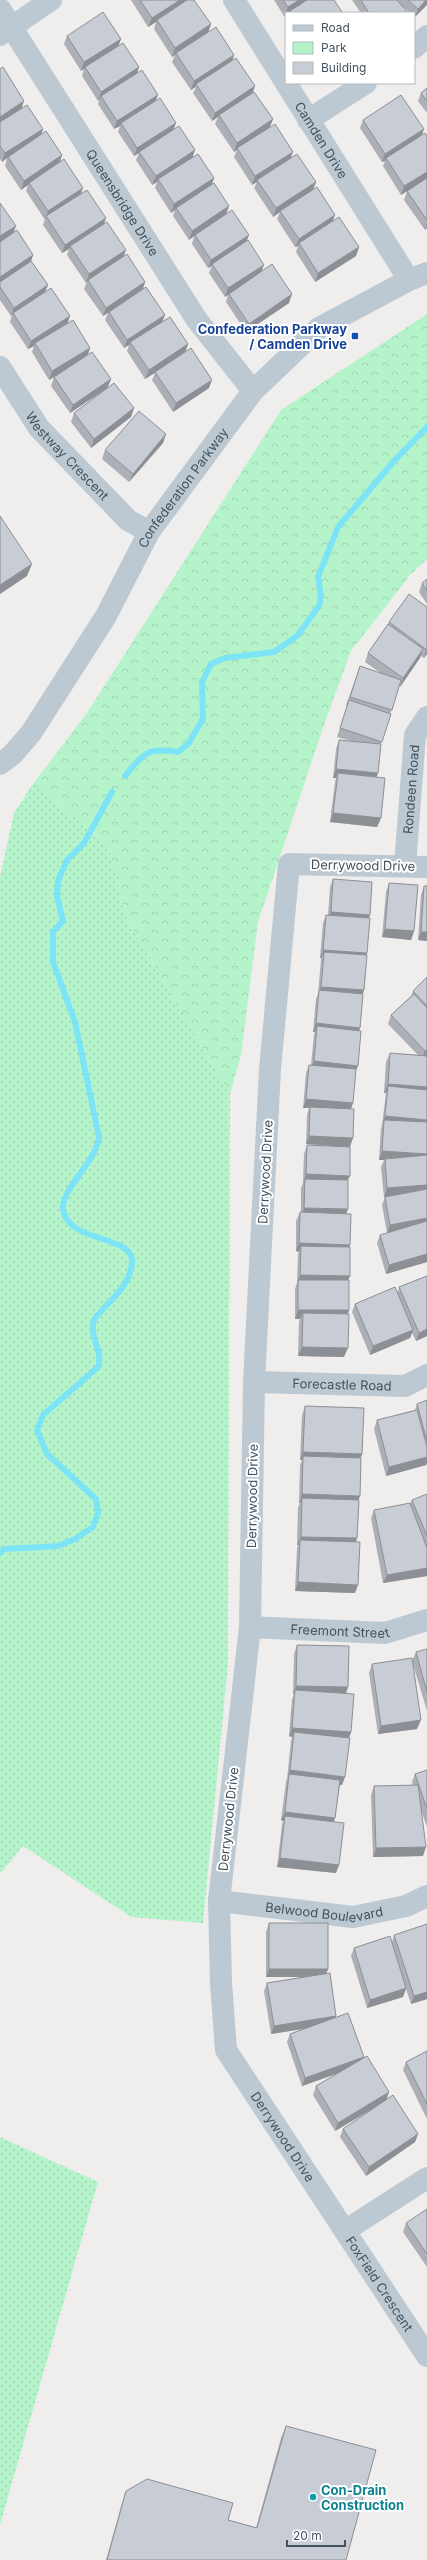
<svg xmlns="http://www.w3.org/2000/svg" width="427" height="2560" font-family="Inter,sans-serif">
	<defs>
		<pattern id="green-dots" width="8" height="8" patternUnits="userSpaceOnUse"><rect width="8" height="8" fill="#b5f4cb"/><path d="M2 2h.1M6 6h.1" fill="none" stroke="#9dd3b1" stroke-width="1.8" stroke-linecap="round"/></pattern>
		<pattern id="forest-crowns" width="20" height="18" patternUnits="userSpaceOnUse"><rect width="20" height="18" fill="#b5f4cb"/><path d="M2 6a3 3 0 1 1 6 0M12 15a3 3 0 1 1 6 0" fill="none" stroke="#9dd3b1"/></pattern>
	</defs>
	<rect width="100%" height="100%" fill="#f0eded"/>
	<!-- green -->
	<path fill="url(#green-dots)" d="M33,784L108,844L126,917L230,1094L228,1663L203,1923L131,1917L23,1846L0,1874V877L14,813Z
		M0,2137L98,2182L0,2525Z"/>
	<!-- forest -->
	<path fill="url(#forest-crowns)" d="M427,314V559L411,574L351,651L325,722L258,922L241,1055L230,1094L126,917L108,844L33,784L87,713L281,410Z"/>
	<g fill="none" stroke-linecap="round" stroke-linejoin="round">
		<!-- stream -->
		<path stroke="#7de3f6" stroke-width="6" d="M125,776C144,753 147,747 178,752L188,744L203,719L202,682L211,664L225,658L274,652L297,636L319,606L321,596L318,577L338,527L394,461L427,427
			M0,1553L4,1549L58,1546L75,1539L93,1527L98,1513L96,1499L47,1454L37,1430L43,1415L98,1367C104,1352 88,1335 94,1320C96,1316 101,1312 104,1308C117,1294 130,1283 132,1263C135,1234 67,1244 63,1209C61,1189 97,1161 99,1137L75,1022L53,962V932L63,921L57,896L58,881L67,860L84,843L112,792"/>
		<!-- minor -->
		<g stroke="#bcc9d2" stroke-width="22">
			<path id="s1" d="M234,0L409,280"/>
			<path id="s2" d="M0,9L197,320L253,391"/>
			<path d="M0,35L51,0"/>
			<path d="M414,48L427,36"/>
			<path d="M308,120L366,83"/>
			<path id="s3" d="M0,367L39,428L128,520L149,532"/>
			<path id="s4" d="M0,764L12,755L31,733L106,616L149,532L253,391L319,328L409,280L427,273"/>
			<path id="s5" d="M405,866L415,735L427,717"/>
			<path id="s6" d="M427,867L289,864L270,1069L254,1382L250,1627L219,1901L221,1983L226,2050L427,2356"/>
			<path id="s7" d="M254,1382L405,1386L427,1375"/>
			<path id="s8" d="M250,1627L385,1633L427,1620"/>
			<path id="s9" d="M219,1901L353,1917L406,1906L427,1896"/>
			<path d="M346,2230L427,2178"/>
		</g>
	</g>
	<!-- wall -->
	<path fill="#acafb6" d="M131,0H187L211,24L208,32L234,55L232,61L253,92L273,119L270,127L291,158L316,182L313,189L333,221L359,247L356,256L315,282L296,252L298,246L295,247L277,219L280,212L273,217L254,188L257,182L252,185L234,157L237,150L234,152L215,124L218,117L212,121L193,93L196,87L191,90L172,62L175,55L172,57L154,29L156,22L148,27Z
		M274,0H334L342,12V13H286V15L284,16Z
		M352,0H427L415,17H414V13H410L401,5L408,13H361Z
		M67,36L121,39L118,46L139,67L137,73L156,100L176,123L173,129L195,150L192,157L214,178L212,184L227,214L246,242L262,271L289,303L246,332L226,302L228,295L225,297L209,273L212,266L208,268L192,244L194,236L189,240L173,216L175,210L171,213L155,188L157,182L152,185L136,160L139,153L134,156L118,132L120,126L114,129L98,104L100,99L98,101L82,76L84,69L81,71L64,44Z
		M0,69L22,108L43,129L41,135L62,155L60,162L103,224L123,257L145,282L143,289L165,315L162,322L188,344L185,352L209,388L173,412L152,380L155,373L145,379L127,351L129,345L124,348L105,320L108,313L103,316L84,289L87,282L86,283L67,255L69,249L62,253L43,225L45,219V220L26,191L28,185L21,190L5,166L7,158L2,162L0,159Z
		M427,88V113L418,101L421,93Z
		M363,120L424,129L421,136H427V228L425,230L404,200L407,191L416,185L401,195L383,166L385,161L382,162L360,128Z
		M0,203L13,233L33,255L31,261L48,285L45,292L70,316L67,323L90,348L88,355L111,379L108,387L134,408L131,417L91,448L71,422L74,413L102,392L70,413L51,386L54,377L56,376L49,380L32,352L34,346L28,349L10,322L12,315L11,316L0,300Z
		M166,434L163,443L129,482L102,459L105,450Z
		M427,579V604L419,592L422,583Z
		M427,607V654L424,658L421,656L400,687L399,686L380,747L376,777L381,818L377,827L330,822L335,782L336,778H333L336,749L339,740L351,741L337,737L347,706L346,705L357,675L382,674L365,662L368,653L388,624L389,622Z
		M333,879L369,918L364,990L363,994L360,1028L359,1030L358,1066L356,1070L351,1108L346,1214L349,1247L348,1280L349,1310L348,1314L344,1357L298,1356L299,1322L300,1319H295V1289L297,1283L298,1254L299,1252L296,1251V1221L300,1212H301V1188L303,1183L304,1154L307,1145L342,1146L306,1144L307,1115L309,1108H303L306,1073L309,1065H311L314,1034L315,1032H313L316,999L318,994L321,960V958H320L323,923L326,915H328L330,887Z
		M389,883L414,931L411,940L382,937L386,892Z
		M424,886H427V941L418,940L421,895Z
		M427,977V1055L426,1056H427V1262L386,1274L377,1243L380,1235L387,1233L382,1205L385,1197L386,1196L384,1197L381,1167L384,1160H379L381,1128L382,1125L386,1093H384L386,1062L390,1053L418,1055L388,1024L391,1015L411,996L413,991Z
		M427,1275V1336L416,1341L412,1333L410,1338L370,1355L352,1312L355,1304L398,1292L399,1287L427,1276Z
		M427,1400V1463L426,1465L386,1476L374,1429L377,1420L415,1410L417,1404Z
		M305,1406L362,1454L361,1458L357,1538L356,1542L355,1593L295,1591L297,1548L298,1545H297L298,1507L300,1503H299L300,1465L302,1460H300L302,1415Z
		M427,1494V1576L383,1583L371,1518L374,1510L410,1504L412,1500Z
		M297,1645L348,1687L346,1694L351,1732L349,1738L342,1785H340L334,1822L336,1873L277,1867L282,1825L283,1821L281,1820L286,1782L287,1779L291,1741L292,1737L289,1736L292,1699L294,1694H293L294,1654Z
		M427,1649V1711L412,1661L416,1652Z
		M372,1664L417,1729L378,1734L369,1673Z
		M427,1770V1827L421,1810L423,1856L373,1857L371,1795L374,1786L413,1785L412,1782L415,1774Z
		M269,1923L328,1969L326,1973L336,2018L363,2058L386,2100L418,2134L415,2142L366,2176L340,2137L343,2129L377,2106L335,2131L313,2095L316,2086L336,2074L302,2086L287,2042L290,2034L303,2029L271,2034L264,1991L267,1983L302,1977H266V1932Z
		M427,1924V1999L411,2004L406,1989L403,1997L367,2008L351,1956L354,1948L392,1942L394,1935Z
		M427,2051V2119L403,2070L406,2062Z
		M427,2209V2267L403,2232L406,2223Z
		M286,2426L346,2560H106L122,2503L126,2491L256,2528L281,2438Z"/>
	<!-- shaded-wall -->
	<path fill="#8c8f94" d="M180,0H187L157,20L156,22L148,27L152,18Z
		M299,0H309L290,11L289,13H286V15L284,16L288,7Z
		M426,0H427V5L415,17L418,9Z
		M211,24L208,33L176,53L175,55L172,57L175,48Z
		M121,39L118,47L85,67L84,69L81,71L84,62Z
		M234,55L231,64L196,84L195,87L191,90L194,81Z
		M139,67L136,76L101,96L100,99L98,101L101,92Z
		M255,86L252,95L219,115L218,117L212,121L215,113Z
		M158,95L155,103L121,123L120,126L114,129L117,121Z
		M24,101L21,110L0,123V117Z
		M273,119L269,128L237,148V150L234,152L237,143Z
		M176,123L173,131L139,152V153L134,156L137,148Z
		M43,129L40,138L8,157L7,158L2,162L5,153Z
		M424,129L421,137L386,158L385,161L382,162L385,154Z
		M195,150L192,159L158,179L157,182L152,185L156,176Z
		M293,152L290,160L257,180V182L252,185L255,176Z
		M62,155L59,164L29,183L28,185L21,190L24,181Z
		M427,172V178L401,195L404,186Z
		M214,178L211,187L176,208L175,210L171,213L174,204Z
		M316,182L313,190L280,211V212L273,217L276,208Z
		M83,188L80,196L46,216L45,220L48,211Z
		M229,206L226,215L195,235L194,236L189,240L192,231Z
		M335,215L332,223L299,243L298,246L295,247L299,239Z
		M106,218L103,227L70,246L69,249L62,253L65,245Z
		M427,223V228L425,230Z
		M16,226L13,234L0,243V236Z
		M249,235L246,243L212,264V266L208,268L211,260Z
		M359,247L356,256L315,282L318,273Z
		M126,250L123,258L88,280L87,282L86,283L89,274Z
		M33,255L30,264L0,284V277Z
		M264,265L261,273L229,294L228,295L225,297L228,288Z
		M145,282L142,291L103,316L106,308Z
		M48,285L44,294L13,313L12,315L11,316L14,308Z
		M292,294L289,303L246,332L249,324Z
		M165,315L161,324L130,342L129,345L124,348L127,340Z
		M70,316L67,325L35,343L34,346L28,349L31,341Z
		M188,344L185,353L145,379L149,370Z
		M90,348L87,356L49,380L52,371Z
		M111,379L107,388L70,413L73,405Z
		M212,380L209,388L173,412L176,403Z
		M134,408L131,417L91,448L94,439Z
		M166,434L163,443L129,482L133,474Z
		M32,564L27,576L0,594V585Z
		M423,649L420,658L400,687L403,678Z
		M427,649V654L424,658Z
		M336,769L378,773L375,781L338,773L336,778H333Z
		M333,813L381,818L377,827L330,822Z
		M331,912L370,915L367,924L327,921Z
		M385,929L414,931L411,940L382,937Z
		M421,932H427V941L418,940Z
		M323,950L367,953L364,961L324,952L321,958H320Z
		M321,987L364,990L361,999L319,992Z
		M316,1023L360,1028L357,1036L317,1026L315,1032H313Z
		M427,1050V1055L422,1060L425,1051Z
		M314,1061L358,1066L354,1074L310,1070Z
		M388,1084L427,1087V1095L388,1086L386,1093H384Z
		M306,1099L353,1103L350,1112L310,1107L309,1108H303Z
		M385,1116L427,1120V1129L384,1120L382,1125Z
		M309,1136L353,1138L350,1147L306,1144Z
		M382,1151L427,1154V1163L385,1159L384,1160H379Z
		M306,1174L350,1176L346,1184L305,1179L303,1183Z
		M427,1185V1193L384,1197L387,1188Z
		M304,1208L348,1209L345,1217H301Z
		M427,1218V1226L387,1234L390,1225Z
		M299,1243L350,1245L347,1253L301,1246L299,1252L296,1251Z
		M427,1254V1262L386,1274L389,1265Z
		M300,1275L350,1276L346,1285L298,1280Z
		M298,1310H349L346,1319L303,1313L300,1319H295Z
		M427,1329V1336L416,1341L419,1333Z
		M413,1330L410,1338L370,1355L373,1346Z
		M302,1347L348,1348L344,1357L298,1356Z
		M303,1452L362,1454L359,1462L303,1456L302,1460H300Z
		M427,1457V1463L426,1465L386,1476L389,1467Z
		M302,1494L360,1496L357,1504L302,1498L300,1503H299Z
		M301,1537L357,1538L354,1547L300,1540L298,1545H297Z
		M427,1568V1576L383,1583L387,1575Z
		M298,1582L358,1585L355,1593L295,1591Z
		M296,1686L348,1687L345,1695L295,1690L294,1694H293Z
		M421,1720L417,1729L378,1734L381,1726Z
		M292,1728L351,1732L348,1741L294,1732L292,1737L289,1736Z
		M290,1770L345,1777L342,1785L289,1779V1774L287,1779Z
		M285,1812L335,1818L332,1827L285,1816L283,1821L281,1820Z
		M426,1847L423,1856L373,1857L376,1848Z
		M280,1858L339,1865L336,1873L277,1867Z
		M269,1969H328L325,1977H266Z
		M406,1988L403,1997L367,2008L370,2000Z
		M427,1992V1999L411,2004L414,1996Z
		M336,2016L333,2024L271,2034L274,2026Z
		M364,2057L361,2065L302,2086L305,2078Z
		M389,2092L386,2101L335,2131L338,2123Z
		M418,2134L415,2142L366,2176L369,2167Z"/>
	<!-- building -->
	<path fill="#c8ccd4" stroke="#8c8f94" d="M140,0H180L152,18Z
		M187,0H194L211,24L175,48L157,20Z
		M283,0H299L288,7Z
		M307,0H334L342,12L341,13H291L290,11Z
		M361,0H397L408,13H369Z
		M408,0H426L418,9Z
		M103,12L121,39L84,62L67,36Z
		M216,27L234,55L194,81L176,53Z
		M123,43L139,67L101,92L85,67Z
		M236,58L255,86L215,113L196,84Z
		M3,67L24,101L0,117V69Z
		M142,70L158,95L117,121L101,96Z
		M427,88V101L421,93Z
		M254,92L273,119L237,143L219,115Z
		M401,95L424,129L385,154L363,120Z
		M160,98L176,123L137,148L121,123Z
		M27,105L43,129L5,153L0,146V122Z
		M275,124L293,152L255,176L237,148Z
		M179,126L195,150L156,176L139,152Z
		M46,131L62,155L24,181L8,157Z
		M425,133L427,136V172L404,186L386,158Z
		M198,154L214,178L174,204L158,179Z
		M297,154L316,182L276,208L257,180Z
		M64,159L83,188L48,211L29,183Z
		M427,178V220L407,191Z
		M214,183L229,206L192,231L176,208Z
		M317,187L335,215L299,239L280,211Z
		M87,190L106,218L65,245L46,216Z
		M0,203L16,226L0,236Z
		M232,210L249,235L211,260L195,235Z
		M339,217L359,247L318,273L299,243Z
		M107,222L126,250L89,274L70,246Z
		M17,230L33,255L0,277V242Z
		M248,240L264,265L228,288L212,264Z
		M127,254L145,282L106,308L88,280Z
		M31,261L48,285L14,308L0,287V282Z
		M272,264L292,294L249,324L229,294Z
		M146,287L165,315L127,340L109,312Z
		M51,288L70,316L31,341L13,313Z
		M170,317L188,344L149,370L130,342Z
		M73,320L90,348L52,371L35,343Z
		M191,348L212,380L176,403L155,372Z
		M92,352L111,379L73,405L54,377Z
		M114,383L134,408L94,439L74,413Z
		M139,411L166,434L133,474L105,450Z
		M0,516L32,564L0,585Z
		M427,579V591L422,583Z
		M409,594L427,607V650L389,622Z
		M388,624L423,649L403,678L368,653Z
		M360,666L401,680L392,710L350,697Z
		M349,700L391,714L382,742L340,728Z
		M339,740L381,744L378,773L336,769Z
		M338,773L385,778L381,818L333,813Z
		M333,879L372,882L370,915L331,912Z
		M389,883L418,885L414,931L385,929Z
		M424,886H427V932H421Z
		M326,915L370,918L367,953L323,950Z
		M324,952L367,955L364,990L321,987Z
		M427,977V1006L413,991Z
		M319,990L363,994L360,1028L316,1023Z
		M414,994L427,1008V1050L425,1051L391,1015Z
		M317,1026L361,1031L358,1066L314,1061Z
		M390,1053L427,1056V1087L388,1084Z
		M309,1065L356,1069L353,1103L306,1099Z
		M388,1086L427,1090V1120L385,1116Z
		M310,1107L354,1109L353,1138L309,1136Z
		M384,1120L427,1122V1154L382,1151Z
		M307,1145L350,1147V1176L306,1174Z
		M427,1155V1185L387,1188L385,1159Z
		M305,1179L348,1180V1209L304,1208Z
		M427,1189V1218L390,1225L385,1197Z
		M300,1212L351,1214L350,1245L299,1243Z
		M427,1221V1254L389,1265L380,1235Z
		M301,1246L350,1247V1276L300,1275Z
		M427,1276V1329L419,1333L399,1287Z
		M298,1280H349V1310H298Z
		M395,1287L413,1330L373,1346L355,1304Z
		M303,1313L349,1314L348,1348L302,1347Z
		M427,1400V1441L417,1404Z
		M305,1406L364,1408L362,1454L303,1452Z
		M417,1410L427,1447V1457L389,1467L377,1420Z
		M303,1456L361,1458L360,1496L302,1494Z
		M427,1494V1536L412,1500Z
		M302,1498L359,1500L357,1538L301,1537Z
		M410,1503L427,1548V1568L387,1575L374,1510Z
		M300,1540L360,1542L358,1585L298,1582Z
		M297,1645L349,1646L348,1687L296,1686Z
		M427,1649V1692L416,1652Z
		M412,1658L421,1720L381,1726L372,1664Z
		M295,1690L354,1694L351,1732L292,1728Z
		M294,1732L350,1738L345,1777L290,1770Z
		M427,1770V1809L415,1774Z
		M289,1774L340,1780L335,1818L285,1812Z
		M418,1785L426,1847L376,1848L374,1786Z
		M285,1816L344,1823L339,1865L280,1858Z
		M269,1923H328V1969H269Z
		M427,1924V1992L414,1996L394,1935Z
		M390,1936L406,1988L370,2000L354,1948Z
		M330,1973L336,2016L274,2026L267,1983Z
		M348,2013L364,2057L305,2078L290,2034Z
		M427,2051V2104L406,2062Z
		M367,2056L389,2092L338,2123L316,2086Z
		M393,2095L418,2134L369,2167L343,2129Z
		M427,2209V2254L406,2223Z
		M286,2426L376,2450L346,2560H107L126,2491L147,2479L233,2503L228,2520L257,2528Z"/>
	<!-- markers -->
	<rect fill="#1a4fb4" stroke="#fff" stroke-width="1.5" x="351" y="332" width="8" height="8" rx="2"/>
	<circle fill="#0f9aa8" stroke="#fff" stroke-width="1.5" cx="313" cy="2497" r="4"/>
	<g text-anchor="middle" stroke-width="4" stroke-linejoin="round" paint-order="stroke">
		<!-- street labels -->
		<g font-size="13" fill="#43525d" stroke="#fff">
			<text dy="5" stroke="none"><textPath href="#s1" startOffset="165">Camden Drive</textPath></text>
			<text dy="5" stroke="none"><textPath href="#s2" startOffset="229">Queensbridge Drive</textPath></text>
			<text dy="5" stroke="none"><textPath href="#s3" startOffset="112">Westway Crescent</textPath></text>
			<text dy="5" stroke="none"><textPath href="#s4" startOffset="333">Confederation Parkway</textPath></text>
			<text dy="5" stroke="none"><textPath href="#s5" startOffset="77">Rondeen Road</textPath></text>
			<text transform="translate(363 865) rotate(1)" y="5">Derrywood Drive</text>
			<text transform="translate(265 1172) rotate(-87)" y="5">Derrywood Drive</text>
			<text dy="5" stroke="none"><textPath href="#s7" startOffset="88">Forecastle Road</textPath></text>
			<text transform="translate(252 1496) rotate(-89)" y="5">Derrywood Drive</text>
			<text dy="5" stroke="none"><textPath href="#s8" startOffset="90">Freemont Street</textPath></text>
			<text transform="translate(228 1819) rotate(-84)" y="5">Derrywood Drive</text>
			<text dy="5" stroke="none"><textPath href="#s9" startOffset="106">Belwood Boulevard</textPath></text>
			<text dy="5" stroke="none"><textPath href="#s6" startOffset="1431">Derrywood Drive</textPath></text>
			<text dy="5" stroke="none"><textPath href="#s6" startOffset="1607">FoxField Crescent</textPath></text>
		</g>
		<!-- transit labels -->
		<g font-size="13" font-weight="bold" fill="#164399" stroke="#fff" text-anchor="end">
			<text x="347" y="334">Confederation Parkway<tspan x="347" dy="15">/ Camden Drive</tspan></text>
		</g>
		<!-- culture labels -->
		<g font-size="13" font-weight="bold" fill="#0d838f" stroke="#fff" text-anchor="start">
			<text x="321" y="2495">Con-Drain<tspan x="321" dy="15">Construction</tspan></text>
		</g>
	</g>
	<!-- legend -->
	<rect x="285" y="12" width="130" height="72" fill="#ffffff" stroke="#b4babe"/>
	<rect x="293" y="25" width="20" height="6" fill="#bcc9d2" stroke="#b4babe"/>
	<text x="321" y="32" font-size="12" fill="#43525d">Road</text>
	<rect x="293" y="42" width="20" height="12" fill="#b5f4cb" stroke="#b4babe"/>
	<text x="321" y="52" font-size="12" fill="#43525d">Park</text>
	<rect x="293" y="62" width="20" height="12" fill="#c8ccd4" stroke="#b4babe"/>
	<text x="321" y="72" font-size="12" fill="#43525d">Building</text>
	<!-- scale -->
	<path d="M287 2540v6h58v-6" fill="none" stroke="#43525d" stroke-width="2"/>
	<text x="293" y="2540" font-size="12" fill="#43525d" stroke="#ffffff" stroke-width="3" paint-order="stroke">20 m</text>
</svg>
